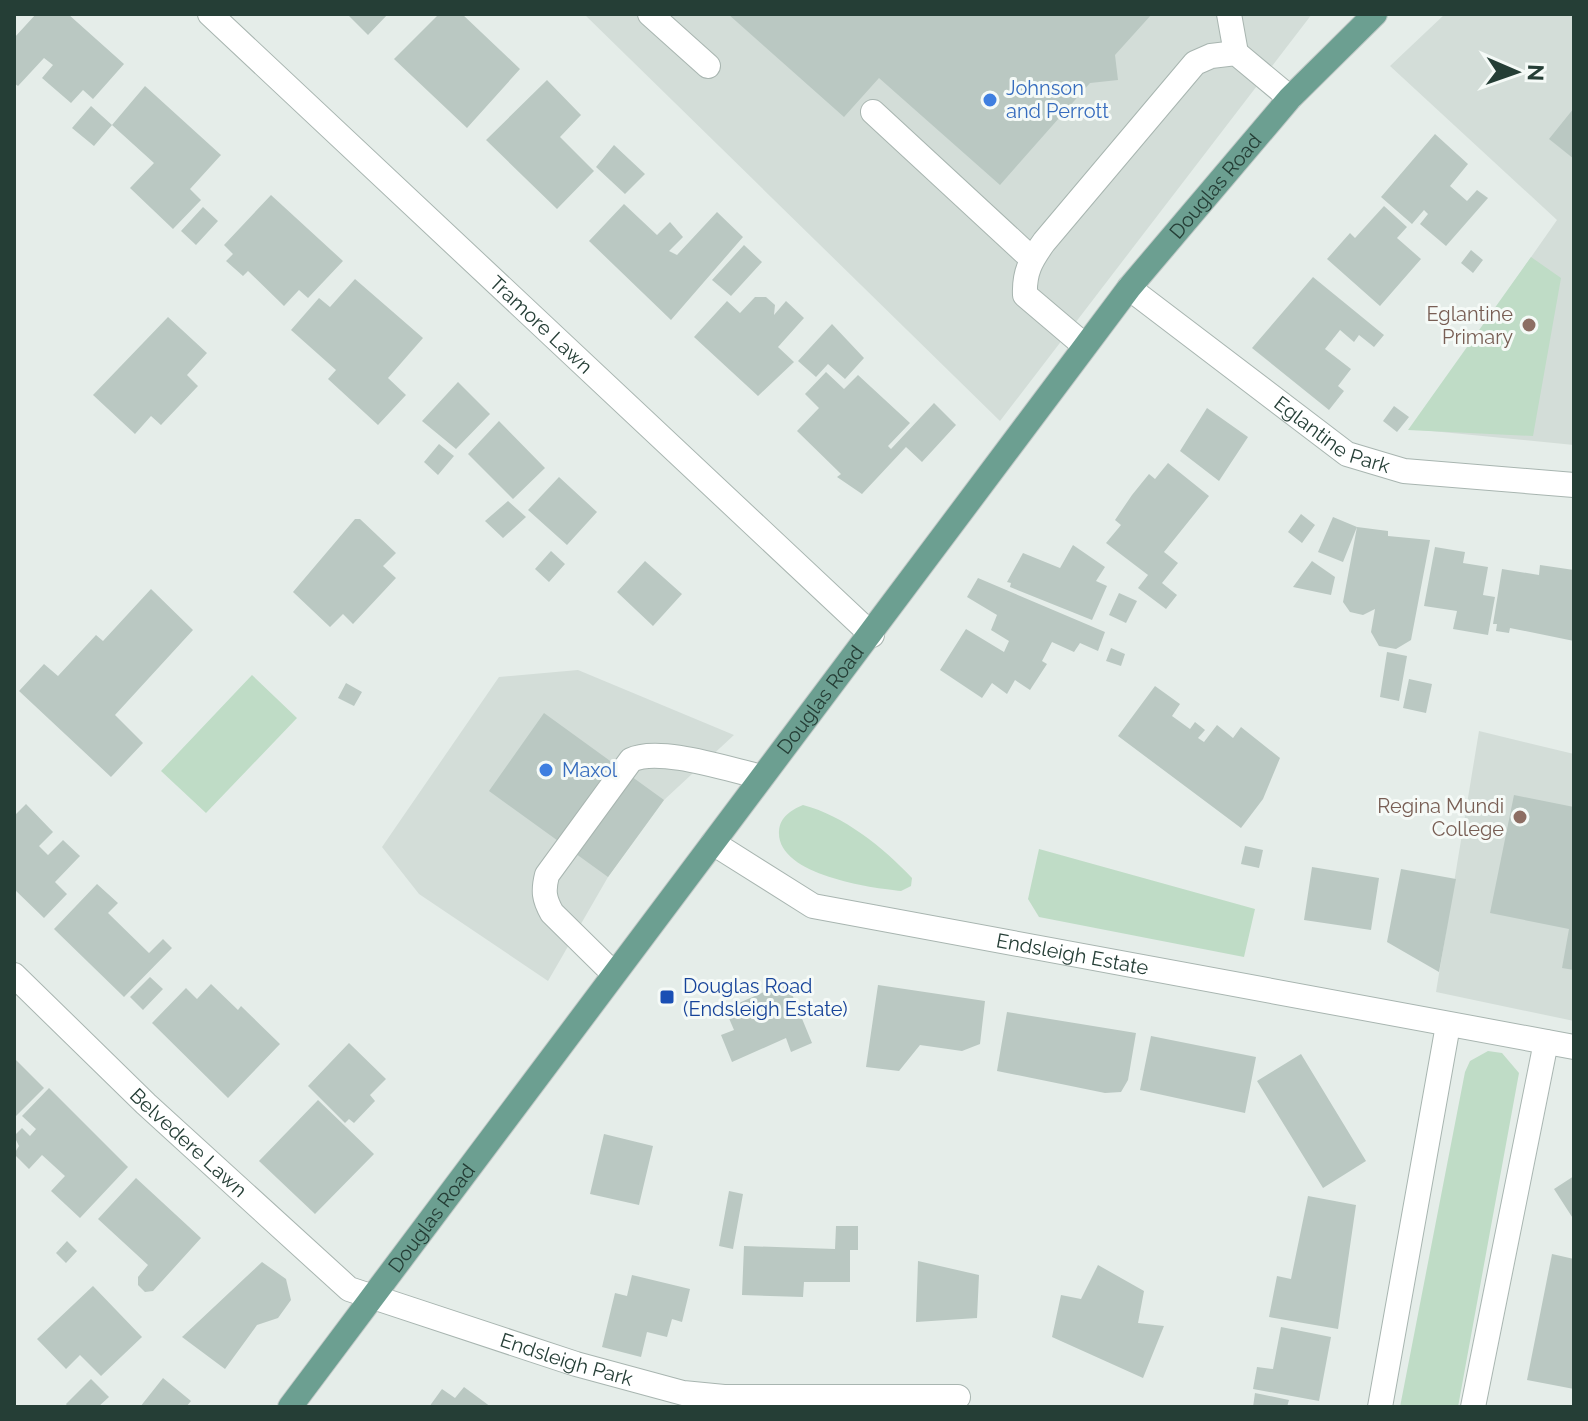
<svg xmlns="http://www.w3.org/2000/svg" width="1588" height="1421" font-family="Raleway,sans-serif">
	<rect width="100%" height="100%" fill="#e5ede9"/>
	<!-- built -->
	<path fill="#d3ddd8" d="M584,14H1312L1000,421Z
		M1445,14H1574V445L1411,429L1557,220L1390,66Z
		M578,670L734,735L664,800L608,877L548,981L419,894L382,847L499,677Z
		M1479,731L1574,754V1021L1436,992Z"/>
	<!-- green -->
	<path fill="#bfdcc6" d="M1531,257L1561,278L1533,436L1408,430Z
		M252,675L297,718L206,813L161,771Z
		M803,805C843,815 884,848 912,878L911,886L901,891C871,888 776,875 779,831C780,817 791,810 803,805Z
		M1039,849L1255,909L1244,957L1039,917L1028,899Z
		M1488,1051L1502,1053L1519,1073L1458,1407H1400L1465,1072L1470,1061Z"/>
	<!-- building -->
	<path fill="#bac8c2" d="M36,14H68L124,64L93,99L83,90L71,103L42,78L53,65L44,58L18,86L14,83V38Z
		M347,14H388L368,35Z
		M439,14H462L520,69L467,128L394,59Z
		M728,14H1152L1115,55L1118,80L1090,83L1000,185L879,78L844,117Z
		M547,80L581,115L560,137L594,171L557,209L486,140Z
		M145,86L221,155L190,189L201,200L173,229L130,188L154,163L112,125Z
		M91,106L112,125L94,146L72,128Z
		M1574,108V159L1549,139Z
		M1435,134L1468,164L1450,186L1467,201L1477,190L1488,198L1446,246L1420,224L1428,214L1424,210L1412,224L1381,197Z
		M614,145L645,174L625,194L596,167Z
		M271,195L343,261L308,298L299,290L284,306L248,271L243,276L226,261L233,254L224,245Z
		M624,204L657,235L670,222L683,237L669,251L677,255L717,212L743,237L671,320L589,241Z
		M1384,206L1407,227L1397,238L1421,259L1380,306L1327,259L1350,233L1355,238Z
		M203,207L218,221L196,245L181,231Z
		M744,245L762,262L731,296L712,280Z
		M1471,250L1483,260L1473,273L1461,263Z
		M1313,277L1384,335L1374,347L1359,335L1354,342L1340,330L1325,349L1351,369L1338,386L1344,391L1329,410L1252,348Z
		M355,279L423,338L388,378L406,395L378,425L328,379L336,370L291,330L319,298L330,307Z
		M755,297H766L775,305L774,315L786,301L804,318L778,347L794,362L758,396L694,337L727,301L740,313Z
		M168,317L207,353L187,375L198,386L161,425L151,416L135,434L93,395Z
		M832,324L864,358L845,379L828,364L816,377L798,361Z
		M826,372L844,389L858,375L910,423L888,446L891,449L934,403L956,425L922,462L906,447L862,494L837,477L841,474L797,431L819,408L805,394Z
		M458,382L490,414L456,449L422,421Z
		M1394,406L1409,417L1397,432L1383,421Z
		M1207,408L1248,437L1219,481L1180,451Z
		M499,421L545,468L513,499L468,454Z
		M439,444L454,456L438,475L424,462Z
		M1168,463L1209,496L1164,552L1178,563L1162,583L1177,595L1166,609L1138,588L1148,575L1106,543L1121,525L1115,520L1132,495L1149,474L1155,479Z
		M559,477L597,512L567,545L528,510Z
		M508,501L526,517L503,538L485,521Z
		M1301,514L1315,525L1302,543L1288,532Z
		M1333,517L1357,527L1388,531V536L1430,540L1411,640L1396,649L1379,646L1371,632L1375,609L1363,615L1350,612L1343,602L1357,527L1343,562L1318,552Z
		M355,519H360L396,553L383,566L396,578L353,624L343,614L330,627L293,592Z
		M1073,545L1105,567L1096,581L1107,586L1092,620L1010,587L1011,583L1007,582L1023,553L1060,568Z
		M1435,547L1465,552L1463,563L1488,567L1483,595L1495,597L1488,635L1453,629L1457,611L1424,606Z
		M551,551L565,564L549,582L535,569Z
		M645,561L682,594L653,626L617,592Z
		M1312,561L1335,577L1331,595L1293,587Z
		M1540,565L1574,570V641L1510,628L1509,633L1496,631L1497,624H1493L1502,569L1539,575Z
		M978,578L1105,632L1098,651L1080,643L1074,652L1052,642L1042,661L1047,664L1030,690L1015,680L1007,694L992,683L982,698L940,670L966,629L1004,652L1009,641L991,630L997,615L967,597Z
		M151,589L193,630L115,715L143,743L111,777L19,691L44,664L58,676L96,635L103,641Z
		M1119,593L1137,601L1126,623L1109,615Z
		M1111,648L1125,654L1121,666L1106,661Z
		M1387,652L1407,656L1399,701L1380,697Z
		M1409,679L1432,684L1426,713L1403,708Z
		M346,683L362,692L354,706L338,698Z
		M1155,686L1180,704L1172,716L1190,729L1195,722L1205,730L1198,738L1204,742L1217,725L1233,738L1241,727L1280,758L1263,799L1241,828L1118,736Z
		M544,713L664,800L608,877L489,791Z
		M1514,795L1574,807V970L1562,968L1569,929L1490,913Z
		M26,804L53,832L39,846L48,855L63,840L80,856L55,882L67,894L44,918L14,889V816Z
		M1245,846L1263,850L1259,868L1241,864Z
		M1312,867L1379,878L1371,930L1304,920Z
		M1401,869L1456,879L1439,972L1387,942Z
		M97,884L118,903L108,913L149,953L163,939L172,948L124,997L54,929Z
		M150,977L163,989L143,1010L130,997Z
		M787,982L812,1043L791,1052L786,1038L732,1062L721,1035L734,1030L725,1009Z
		M211,984L238,1010L241,1006L280,1044L228,1098L152,1023L186,988L197,999Z
		M878,985L985,1001L980,1044L962,1051L920,1045L899,1071L866,1067Z
		M1007,1012L1136,1033L1128,1080L1121,1092L1105,1093L997,1071Z
		M1151,1036L1256,1057L1245,1113L1140,1090Z
		M349,1043L386,1079L370,1095L375,1101L354,1123L349,1119L345,1123L308,1086Z
		M1301,1054L1366,1161L1323,1188L1257,1081Z
		M14,1058L44,1088L14,1118Z
		M49,1088L128,1167L80,1218L51,1191L65,1176L42,1155L29,1169L14,1154L19,1146L14,1136L22,1128L30,1136L36,1129L22,1116Z
		M318,1100L374,1154L315,1214L259,1161Z
		M604,1134L653,1146L639,1205L590,1194Z
		M1574,1176V1220L1554,1189Z
		M136,1178L201,1238L153,1291L145,1292L138,1285V1277L148,1265L98,1219Z
		M729,1191L743,1194L733,1249L719,1246Z
		M1308,1196L1356,1205L1338,1329L1269,1317L1277,1276L1291,1279Z
		M836,1226H858V1250H850V1282H804L803,1297L742,1295L744,1246L835,1249Z
		M67,1241L77,1251L66,1263L56,1253Z
		M1552,1254L1574,1259V1389L1527,1380Z
		M918,1261L979,1275L977,1318L916,1322Z
		M262,1262L286,1279L291,1300L278,1318L257,1325L225,1369L182,1337Z
		M1098,1265L1144,1291L1138,1323L1164,1326L1143,1378L1052,1337L1061,1295L1081,1299Z
		M632,1275L690,1289L682,1322L672,1319L667,1337L647,1332L641,1357L602,1347L615,1293L627,1296Z
		M93,1286L142,1337L101,1376L80,1355L66,1369L37,1339Z
		M1281,1327L1331,1337L1319,1401L1253,1389L1257,1367L1273,1369Z
		M163,1378L191,1401L186,1407H140Z
		M91,1379L109,1397L98,1407H68L66,1404Z
		M464,1387L491,1407H429L442,1389L455,1398Z
		M1255,1393L1289,1400L1287,1407H1253Z"/>
	<g fill="none" stroke-linecap="round" stroke-linejoin="round">
		<defs>
			<g id="minor">
				<path id="s1" d="M210,14L872,635"/>
				<path d="M650,14L708,66"/>
				<path d="M1229,14L1236,53"/>
				<path d="M873,112L1032,259"/>
				<path id="s2" d="M1129,288L1347,454L1404,471L1574,485"/>
				<path d="M1085,346L1025,295C1024,272 1031,260 1044,242L1195,63L1211,56L1236,53L1290,98"/>
				<path id="s3" d="M713,843L813,906L1574,1047"/>
				<path d="M614,974L552,913C544,899 543,891 547,875L631,760C659,746 730,770 762,777"/>
				<path id="s4" d="M14,975L146,1104L349,1289L576,1364L683,1393L724,1397H958"/>
				<path d="M1380,1407L1448,1025"/>
				<path d="M1473,1407L1546,1042"/>
			</g>
			<g id="major">
				<path id="s5" d="M290,1407L1129,288L1290,98L1375,14"/>
			</g>
		</defs>
		<!-- minor casing -->
		<use href="#minor" stroke="#a8b5b0" stroke-width="26"/>
		<!-- major casing -->
		<use href="#major" stroke="#c2c9c7" stroke-width="26"/>
		<!-- minor -->
		<use href="#minor" stroke="#fff" stroke-width="24"/>
		<!-- major -->
		<use href="#major" stroke="#6c9f91" stroke-width="24"/>
	</g>
	<!-- markers -->
	<g fill="#3f7fe0" stroke="#f5faf7" stroke-width="3">
		<circle cx="990" cy="100" r="8"/>
		<circle cx="546" cy="770" r="8"/>
	</g>
	<g fill="#8d6e63" stroke="#f5faf7" stroke-width="3">
		<circle cx="1529" cy="325" r="8"/>
		<circle cx="1520" cy="817" r="8"/>
	</g>
	<rect fill="#1a4fb4" stroke="#f5faf7" stroke-width="3" x="659" y="989" width="16" height="16" rx="4"/>
	<g text-anchor="middle" stroke-width="6" stroke-linejoin="round" paint-order="stroke">
		<!-- shop labels -->
		<g font-size="20" fill="#366cbe" stroke="#f5faf7" text-anchor="start">
			<text x="1006" y="95">Johnson<tspan x="1006" dy="23">and Perrott</tspan></text>
			<text x="562" y="777">Maxol</text>
		</g>
		<!-- street labels -->
		<g font-size="20" fill="#253e36" stroke="#f5faf7">
			<text dy="7" stroke="none"><textPath href="#s5" startOffset="1532">Douglas Road</textPath></text>
			<text dy="7" stroke="none"><textPath href="#s1" startOffset="454">Tramore Lawn</textPath></text>
			<text dy="7" stroke="none"><textPath href="#s2" startOffset="252">Eglantine Park</textPath></text>
			<text dy="7" stroke="none"><textPath href="#s5" startOffset="884">Douglas Road</textPath></text>
			<text dy="7" stroke="none"><textPath href="#s3" startOffset="382">Endsleigh Estate</textPath></text>
			<text dy="7" stroke="none"><textPath href="#s4" startOffset="242">Belvedere Lawn</textPath></text>
			<text dy="7" stroke="none"><textPath href="#s5" startOffset="236">Douglas Road</textPath></text>
			<text dy="7" stroke="none"><textPath href="#s4" startOffset="688">Endsleigh Park</textPath></text>
		</g>
		<!-- education labels -->
		<g font-size="20" fill="#785e54" stroke="#f5faf7" text-anchor="end">
			<text x="1513" y="321">Eglantine<tspan x="1513" dy="23">Primary</tspan></text>
			<text x="1504" y="813">Regina Mundi<tspan x="1504" dy="23">College</tspan></text>
		</g>
		<!-- transit labels -->
		<g font-size="20" fill="#164399" stroke="#f5faf7" text-anchor="start">
			<text x="683" y="993">Douglas Road<tspan x="683" dy="23">(Endsleigh Estate)</tspan></text>
		</g>
	</g>
	<!-- border -->
	<rect width="1588" height="1421" fill="none" stroke="#253e36" stroke-width="32"/>
	<!-- north arrow -->
	<g transform="translate(1516 72) rotate(92)" stroke="#f5faf7" stroke-width="6" paint-order="stroke">
	<path d="M0-6L14 30L0 20L-14 30Z" fill="#253e36"/>
	<text y="-12" font-size="22" font-weight="bold" text-anchor="middle" fill="#253e36">N</text>
	</g>
</svg>
